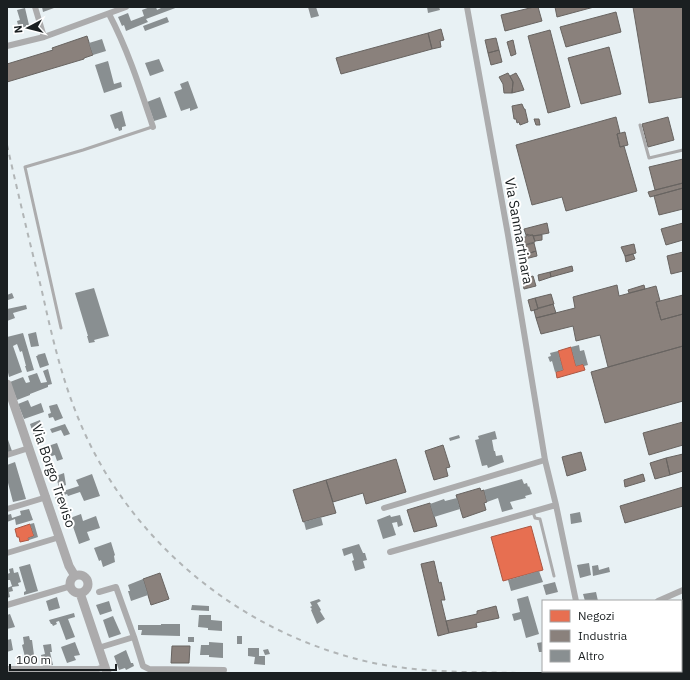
<svg xmlns="http://www.w3.org/2000/svg" width="690" height="680" font-family="'IBM Plex Sans',sans-serif">
	<rect width="100%" height="100%" fill="#e8f1f4"/>
	<!-- shops -->
	<path fill="#e76f51" stroke="#aa5743" d="M571,347L576,366L583,364L585,370L557,378L556,372L563,370L558,351Z
		M30,524L34,536L28,538L29,540L20,542L19,537H17L15,529Z
		M531,526L543,570L503,581L491,537Z"/>
	<!-- industry -->
	<path fill="#8a817c" stroke="#686461" d="M534,7H538L542,21L505,31L501,15Z
		M555,7H594L557,17Z
		M633,7H683V97L649,103Z
		M616,12L621,32L566,47L560,27Z
		M441,29L444,40L440,41L441,47L432,49L428,33Z
		M550,30L570,107L548,113L528,36Z
		M428,33L432,49L341,74L336,58Z
		M87,36L93,55L84,58V59L7,82V64L53,50L52,48Z
		M496,38L499,50L488,53L485,40Z
		M513,40L516,54L511,56L507,42Z
		M609,47L621,94L581,104L568,58Z
		M499,50L502,62L491,65L488,53Z
		M508,73L513,82L512,93H504L503,84L499,77Z
		M516,73L520,80L524,90L512,93L513,82L510,76Z
		M522,104L524,109H525L528,122L520,125L519,122L517,123L516,119H514L512,106Z
		M616,117L620,133L617,134L620,147L624,146L637,191L566,211L562,197L532,205L516,145Z
		M668,117L674,140L648,147L642,124Z
		M534,119H539L540,125H536Z
		M625,132L628,145L620,147L617,134Z
		M683,159V183L655,190L649,167Z
		M683,183V188L650,197L648,192Z
		M683,188V209L659,215L654,196Z
		M547,223L549,233L533,236V235H526L524,229Z
		M683,223V240L666,245L661,229Z
		M528,234V236L533,235L535,242L520,246L519,238L526,237V235Z
		M542,235V240L535,241L533,236Z
		M534,243L536,251L524,255L522,246Z
		M634,244L636,253L625,256L621,247Z
		M536,251L537,256L525,259L524,255Z
		M683,252V271L671,274L667,256Z
		M633,254L635,259L626,262L625,256Z
		M572,266L573,271L551,277L550,272Z
		M550,272L551,277L539,281L538,275Z
		M533,276L536,286L524,289L522,279Z
		M617,285L619,296L656,286L660,301L656,302L661,320L683,314V346L608,367L600,335L576,341L573,326L541,334L536,318L575,308L573,297Z
		M644,285L645,289L629,293L628,290Z
		M551,294L554,304L538,308L535,298Z
		M683,295V314L661,320L656,302Z
		M535,298L538,309L531,311L528,300Z
		M553,304L556,313L536,318L534,310Z
		M683,346V401L605,423L591,372Z
		M683,422V445L649,455L643,433Z
		M443,445L450,467L446,468L448,476L434,480L425,451Z
		M581,452L586,470L567,476L562,457Z
		M683,454V471L670,475L666,458Z
		M666,458L670,475L655,479L650,463Z
		M396,459L406,492L366,504L363,493L333,502L326,480Z
		M643,474L645,481L625,487L624,480Z
		M326,480L336,513L303,522L293,490Z
		M683,487V506L625,523L620,506Z
		M480,488L481,491L484,490L487,502L484,503L486,510L463,518L456,495Z
		M430,503L437,526L414,532L407,510Z
		M434,561L439,583L441,582L445,600H441L449,633L438,636L421,564Z
		M160,573L169,599L151,605L143,579Z
		M496,606L499,618L476,623L477,627L449,633L446,621L477,614V611Z
		M172,646H190L189,663H171Z"/>
	<!-- building -->
	<path fill="#898f91" d="M42,7H54V8L43,12Z
		M150,7H156L157,10L163,7H178L146,19L148,22L126,31L124,25L122,26L118,17L128,13L131,21L144,16L142,10Z
		M308,7H316L319,16L311,18Z
		M427,7H439L440,10L428,13Z
		M25,8L29,25H26V27L19,29L17,21L20,20L17,10Z
		M167,17L169,22L145,31L143,26Z
		M102,39L106,51L93,55L89,43Z
		M159,59L164,71L150,76L145,63Z
		M108,61L114,84L121,82L122,87L104,93L95,65Z
		M188,81L198,108L190,111V108L181,111L174,92L182,89L180,84Z
		M160,97L167,117L154,121L147,102Z
		M122,111L126,126L122,127V130L119,131L118,128L115,129L110,115Z
		M94,288L109,336L94,340L95,342L89,343L87,336H88L75,293Z
		M12,293L14,298L8,300L7,295Z
		M26,305L27,309L13,313L15,318L7,321V309Z
		M36,332L39,346L31,347L28,334Z
		M23,333L34,370L27,372L25,366H26L22,351L20,352L17,344L13,346L22,372L9,377L7,368V337Z
		M579,345L580,351L584,350L588,365L584,366L583,364L576,366L571,347Z
		M558,351L563,370L555,372L552,361L550,362L548,357L551,356L550,353Z
		M45,353L49,365L40,368L36,356H38L37,355Z
		M48,369L52,384L48,385V387L30,394V395L17,400L10,382L23,377L26,383L30,382L28,376L37,373L41,383L47,382L43,371Z
		M28,400L31,407L41,403L44,412L24,419L18,404Z
		M57,404L63,418L55,421L53,417L49,418L48,414L51,413L49,406Z
		M40,420L44,432L34,436L30,424Z
		M65,424L70,434L64,436L61,430L52,433L50,429Z
		M495,431L497,439L492,440L494,451H495L496,456L502,455L504,462L488,468L487,465L482,466L475,440L479,439L478,436Z
		M459,435L460,438L450,441L449,438Z
		M7,437L12,451L7,453Z
		M57,443L63,459L57,461L55,455L46,458L42,448Z
		M15,462L26,499L13,502L7,479V465Z
		M64,473L66,485L59,488L56,476Z
		M92,474L100,496L84,501L80,492L68,496L67,494L61,496L65,507L59,508L54,494L79,486L76,480Z
		M522,479L524,484L527,483L528,487L529,486L532,494L525,496L526,498L510,502L513,509L502,512L498,498L487,502L484,490Z
		M457,498L460,509L434,517L430,504L444,499L445,501Z
		M29,509L33,520L16,525L15,519L7,522V515L11,514L12,518L21,515L20,511Z
		M580,512L582,522L571,524L570,514Z
		M81,514L83,521L96,516L100,528L87,532L90,540L79,544L70,518Z
		M390,515L391,517L400,515L403,525L398,527L397,522L392,523L396,535L383,539L377,520Z
		M321,517L323,525L306,530L304,522Z
		M34,523L38,537L29,540L28,538L34,536L30,524Z
		M111,542L115,555L114,556L115,562L103,567L101,560L99,561L94,548Z
		M359,544L363,553H365L367,560L363,561L365,568L355,571L352,561L354,560L352,553L344,556L342,549Z
		M589,563L591,575L580,578L577,565Z
		M30,564L38,591L24,595V592L26,591L19,567Z
		M598,565L599,570L609,567L610,572L593,576L592,566Z
		M13,568L14,573L18,572L21,582L18,583L19,586L12,587L13,591L9,592L10,597L7,598V588L12,586L10,580H7V574L10,573L9,569Z
		M539,571L543,582L511,591L508,580Z
		M143,579L148,595L131,601L128,591H130L128,585Z
		M555,582L558,592L546,595L543,585Z
		M596,592L598,601H585L583,594Z
		M528,596L539,634L526,638L521,619L514,621L512,614L520,612L517,599Z
		M57,597L60,608L49,611L46,601Z
		M319,599L321,601L317,603L321,610L320,611L325,619L317,624L311,610L312,609L310,607L312,606L310,602Z
		M109,601L112,611L100,615L96,605Z
		M192,605L209,606V611L191,610Z
		M74,613L75,617L68,619L75,637L66,640L59,621L56,622L57,624L53,626L52,624H51L49,620Z
		M10,614L15,627L7,629V615Z
		M199,615H211V620L222,621V631L208,630V628L198,627Z
		M113,616L121,634L109,638L103,620Z
		M161,624H180V636L141,635L142,630H138V625H161Z
		M29,636L30,640H32L34,655L25,657L22,645L24,644L23,637Z
		M237,636H242V644H237Z
		M188,637H194V642H188Z
		M11,639L13,650L7,652V640Z
		M75,642L80,655L74,656L76,660L67,663L61,647Z
		M209,642L223,643V658L209,657V655H200L201,645H209Z
		M543,642V652H539L537,643Z
		M51,644L52,652H50L53,665L43,667L41,655L45,654L43,645Z
		M248,648H259V656H265V665L254,664L255,657L248,656Z
		M268,649L270,654L265,655L263,650Z
		M126,650L131,663H133L134,666L126,670L125,668L119,670L114,656Z"/>
	<g fill="none" stroke-linecap="round" stroke-linejoin="round">
		<!-- street-tunnel -->
		<path stroke="#bfc7ca" stroke-width="6" stroke-dasharray="6 3" stroke-linecap="butt" d="M589,671V673"/>
		<!-- lane -->
		<path stroke="#acacad" stroke-width="3" d="M640,125L649,158L683,150
			M61,328L25,167L83,150L152,127
			M533,512L535,518L540,519L554,576"/>
		<!-- street -->
		<path stroke="#acacad" stroke-width="6" d="M35,7L44,37
			M467,7L508,235L545,460L556,505L576,601
			M109,14C128,50 140,88 153,127
			M7,46L44,37L126,7
			M7,455L29,448
			M384,508L545,460
			M7,509L47,497
			M390,552L556,505
			M7,553L60,537
			M99,592L116,587L134,637
			M658,601L683,590
			M7,605L71,586
			M681,605H683
			M681,619H683
			M681,645H683
			M98,648L134,637L143,666L149,669L224,670
			M7,669H98L105,667"/>
		<!-- secondary -->
		<path stroke="#acabac" stroke-width="9" d="M7,384L69,566L75,576
			M70 584a9 9 0 1 1 18 0a9 9 0 1 1-18 0Z
			M80,593L107,673"/>
		<!-- rail -->
		<path stroke="#b1b5b6" stroke-width="2" stroke-dasharray="5 5" stroke-linecap="butt" d="M7,145C18,193 29,240 41,287C51,332 61,377 79,420C129,542 241,633 369,662C419,673 471,672 523,673"/>
	</g>
	<g text-anchor="middle" stroke-width="4" stroke-linejoin="round" paint-order="stroke">
		<!-- street labels -->
		<g font-size="14" fill="#1a1f21" stroke="#fff">
			<text transform="translate(519 231) rotate(80)" y="5">Via Sanmartinara</text>
			<text transform="translate(54 476) rotate(71)" y="5">Via Borgo Treviso</text>
		</g>
	</g>
	<!-- border -->
	<rect width="690" height="680" fill="none" stroke="#1a1f21" stroke-width="16"/>
	<!-- legend -->
	<rect x="542" y="600" width="140" height="72" fill="#ffffff" stroke="#a3a5a6"/>
	<rect x="550" y="610" width="20" height="12" fill="#e76f51" stroke="#a3a5a6"/>
	<text x="578" y="620" font-size="12" fill="#1a1f21">Negozi</text>
	<rect x="550" y="630" width="20" height="12" fill="#8a817c" stroke="#a3a5a6"/>
	<text x="578" y="640" font-size="12" fill="#1a1f21">Industria</text>
	<rect x="550" y="650" width="20" height="12" fill="#898f91" stroke="#a3a5a6"/>
	<text x="578" y="660" font-size="12" fill="#1a1f21">Altro</text>
	<!-- north arrow -->
	<g transform="translate(28 28) rotate(263)" stroke="#ffffff" stroke-width="3" paint-order="stroke">
	<path d="M0-3L7 15L0 10L-7 15Z" fill="#1a1f21"/>
	<text y="-6" font-size="11" font-weight="bold" text-anchor="middle" fill="#1a1f21">N</text>
	</g>
	<!-- scale -->
	<path d="M10 664v6h106v-6" fill="none" stroke="#1a1f21" stroke-width="2"/>
	<text x="16" y="664" font-size="12" fill="#1a1f21" stroke="#ffffff" stroke-width="3" paint-order="stroke">100 m</text>
</svg>
